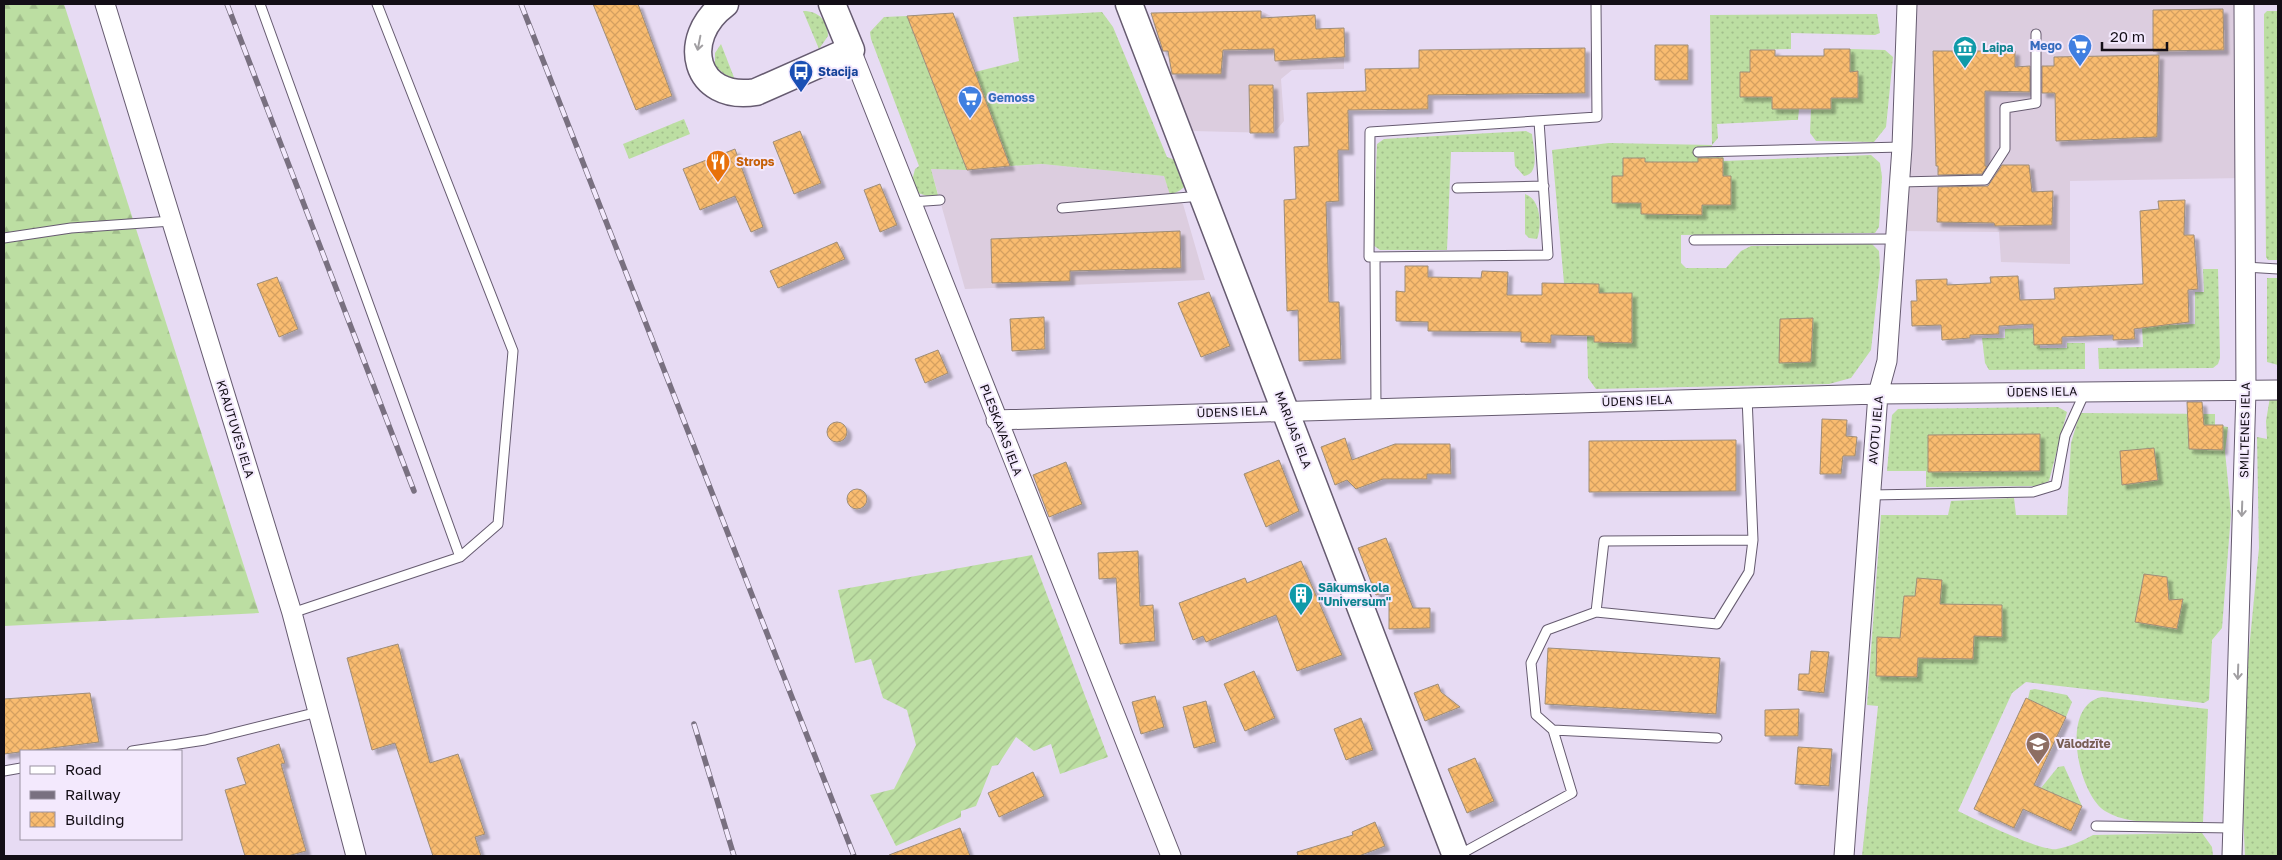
<svg xmlns="http://www.w3.org/2000/svg" width="2282" height="860" font-family="'Golos Text',sans-serif">
	<defs>
		<pattern id="grass-dots" width="8" height="8" patternUnits="userSpaceOnUse" patternTransform="scale(1.25)"><rect width="8" height="8" fill="#bcdea2"/><path d="M2 2h.1M6 6h.1" fill="none" stroke="#a1bd8b" stroke-width="1.8" stroke-linecap="round"/></pattern>
		<pattern id="forest-firs" width="22" height="20" patternUnits="userSpaceOnUse" patternTransform="scale(1.25)"><rect width="22" height="20" fill="#bcdea2"/><path d="M5 1l3.5 6h-7zM16 11l3.5 6h-7z" fill="#a1bd8b"/></pattern>
		<pattern id="garden-furrows" width="10" height="10" patternUnits="userSpaceOnUse" patternTransform="scale(1.25)"><rect width="10" height="10" fill="#bcdea2"/><path d="M-1 1l2-2M0 10L10 0M9 11l2-2" fill="none" stroke="#a1bd8b"/></pattern>
		<pattern id="building-cross-hatch" width="8" height="8" patternUnits="userSpaceOnUse" patternTransform="scale(1.25)"><rect width="8" height="8" fill="#f9bc70"/><path d="M0 0l8 8M0 8l8-8" fill="none" stroke="#d5a060"/></pattern>
		<filter id="shadow"><feDropShadow dx="4.5" dy="4.5" stdDeviation="1" flood-color="#0004"/></filter>
	</defs>
	<rect width="100%" height="100%" fill="#e7dbf3"/>
	<!-- commercial -->
	<path fill="#dccddf" d="M1913,4H2238L2243,178L2070,181V264L2001,262L1999,232L1899,231Z
		M1261,11L1273,17L1315,15L1316,29L1344,28V69L1292,70L1281,79L1284,121L1274,133L1193,131L1170,74L1168,52L1160,51L1151,13Z
		M1042,164L1164,176L1171,197L1183,204L1205,280L965,289L931,169L967,170Z"/>
	<!-- grass -->
	<path fill="url(#grass-dots)" d="M803,11C819,11 828,21 828,36L819,49Z
		M2267,11H2278V260H2268L2266,257L2264,39V14Z
		M1102,12L1113,27L1167,157L1183,163L1187,185L1179,191L1170,195L1164,176L1042,164L1010,166L975,72L1019,61L1013,17Z
		M1877,14L1880,33L1875,35L1791,33V49L1750,50V72L1740,73V97H1772L1799,109L1798,120H1792L1717,124L1718,138L1712,145L1713,155H1723L1724,161L1871,155L1880,163L1882,177L1879,227L1875,233L1681,235V263L1686,268H1726L1741,251L1751,246L1872,244L1879,251L1880,268L1871,350L1851,378L1829,384L1596,389L1588,378L1587,336H1594V342L1632,343V293H1599L1564,283L1552,150L1609,143L1712,145L1710,15Z
		M907,16L967,170L931,169L938,195L927,196L918,193L912,181L915,169L919,166L871,39L870,32L884,17Z
		M721,44L735,80H731L715,66V53Z
		M1850,49L1885,50L1893,57L1886,127L1874,142L1816,141L1810,133L1811,109L1831,98H1858V72H1850Z
		M684,119L690,134L629,159L623,144Z
		M1526,131L1532,134C1533,146 1541,174 1524,176L1515,166L1514,152H1451L1447,250H1380L1373,245L1377,144L1384,139Z
		M1525,194C1541,199 1542,226 1537,239L1529,238L1525,234Z
		M2203,269H2218L2220,358L2218,364L2213,368L2099,369L2098,348L2143,347L2142,325L2167,314L2168,325L2195,324V292H2204Z
		M2267,278H2278V365L2267,362Z
		M2039,328L2040,348H2067V343H2085V369L1989,370L1985,363L1982,338H2005V329Z
		M2270,397H2278V856H2245L2243,813L2247,670L2259,548L2257,437L2267,439L2266,421Z
		M2058,407L2067,412L2049,481L2038,486L1926,487V471H1887L1892,415L1898,409Z
		M2080,413L2215,414V425L2228,427L2225,451L2231,514L2222,628L2212,640L2209,700L2204,703L2026,682L2012,693L1958,811C1975,819 2041,852 2057,849C2069,847 2082,841 2093,835L2202,833L2212,847L2213,856H1862L1878,706L1867,705L1881,515H1948L1951,501L2014,498L2016,515H2067L2071,443Z
		M2035,689L2067,695L2072,702L2066,717L2028,699L2030,690Z
		M2102,697L2208,709L2203,822C2174,822 2130,827 2105,811C2078,794 2059,705 2102,697Z
		M2064,766L2082,806L2041,788L2058,767Z"/>
	<!-- forest -->
	<path fill="url(#forest-firs)" d="M4,4H64L259,613L4,626Z"/>
	<!-- garden -->
	<path fill="url(#garden-furrows)" d="M1032,555L1108,757L1060,774L1051,744L1034,751L1016,737L998,765L992,766L976,806L961,811V817L896,846L870,795L894,789L916,745L907,710L883,698L871,659L855,663L838,590Z"/>
	<!-- building -->
	<path fill="url(#building-cross-hatch)" stroke="#9e8d79" filter="url(#shadow)" d="M593,4H638L672,96L636,110Z
		M2223,9L2224,50L2153,51V10Z
		M1261,11V18L1315,15L1316,29L1344,28L1345,57L1275,61L1274,49L1223,50L1221,74H1172L1168,51H1163L1151,13Z
		M953,13L975,72L1010,166L967,170L907,16Z
		M1655,45H1688V80H1655Z
		M1585,48V93L1428,95V109L1348,110L1349,150H1338L1339,201L1326,202L1329,302H1339L1341,359L1299,361L1298,310L1287,311L1284,200L1296,199L1294,147L1309,146L1307,93L1366,91L1365,69L1419,68V50Z
		M1824,49H1850V72L1858,71V98H1831V109H1772V97H1740V72H1750V50H1775V56H1824Z
		M1933,51H2015V67L2030,66V92L1985,91V166H1987L1982,174L1938,175V166H1936Z
		M2159,55L2157,137L2056,141L2055,93H2042V66H2054V57Z
		M1249,85H1273L1274,133H1250Z
		M800,131L821,183L794,194L773,142Z
		M735,149L763,227L751,232L735,196L700,210L683,169Z
		M1623,158H1645V162H1698V158H1723V176H1731V205H1702V215L1641,214V203H1612V176H1623Z
		M2002,165H2029L2032,192L2053,191L2052,225L1995,226L1994,223L1937,222L1938,187L1988,186Z
		M880,184L897,225L880,232L864,190Z
		M2185,200L2184,235H2194L2198,289L2188,290L2189,322L2134,329L2135,339L2113,340V335L2062,337V344L2034,345L2033,324L1999,326V334L1970,335V338L1942,340L1941,325L1912,326L1911,301H1917L1916,280L1947,279V285L1991,283L1990,277L2018,276L2020,300L2055,299L2054,288L2143,284L2140,211L2159,209L2158,201Z
		M1180,231L1181,268L1070,271V281L992,283L991,239Z
		M837,242L845,259L778,288L770,271Z
		M1405,266H1428V277L1481,278L1482,271L1508,272L1507,295H1542V283L1599,284V293H1632V343L1594,342V336L1551,335V343L1521,342V332L1428,331V322L1396,321V291L1405,292Z
		M277,277L298,329L279,337L257,284Z
		M1209,292L1230,346L1201,357L1178,303Z
		M1044,317L1045,349L1012,351L1010,319Z
		M1813,318L1811,362L1779,363L1780,319Z
		M938,350L948,373L925,383L915,359Z
		M2187,402H2202L2204,425H2223V450L2189,449Z
		M1822,419L1847,420L1846,436L1857,437L1855,456H1843L1841,474H1820Z
		M827 432a10 10 0 1 1 20 0a10 10 0 1 1-20 0Z
		M2040,434V471L1928,472V435Z
		M1345,438L1352,460L1395,444H1450L1451,474H1427V479H1383L1356,489L1347,480L1335,485L1321,447Z
		M1736,440V491L1589,492V441Z
		M2154,448L2158,480L2122,485L2120,451Z
		M1279,460L1299,511L1266,527L1244,474Z
		M1066,462L1082,504L1049,517L1033,475Z
		M847 499a10 10 0 1 1 20 0a10 10 0 1 1-20 0Z
		M1386,538L1413,608H1430V628L1389,629V591L1376,595L1358,548Z
		M1138,551L1140,606L1153,605L1155,641L1120,644L1116,578L1099,579L1098,553Z
		M1301,561L1342,655L1297,671L1276,615L1206,642L1203,636L1193,640L1179,603L1245,578L1247,583Z
		M2144,574L2167,577L2169,600L2183,599L2177,629L2135,622Z
		M1917,578L1942,580L1940,604L2002,605V637L1974,636L1973,659L1918,658L1917,677L1876,676L1877,637L1900,638L1904,596H1915Z
		M398,644L430,763L458,754L485,834L475,837L481,856H433L395,743L372,750L347,658Z
		M1548,648L1720,658L1716,714L1545,704Z
		M1811,651L1829,652L1824,693L1798,690L1799,674H1809Z
		M1254,671L1275,718L1245,731L1224,684Z
		M1438,684L1441,692L1460,707L1425,721L1414,693Z
		M90,693L99,742L4,754V699Z
		M1155,696L1164,727L1141,734L1132,702Z
		M2026,698L2066,717L2034,785L2082,806L2071,831L2023,809L2014,828L1974,809Z
		M1206,701L1216,742L1194,748L1183,707Z
		M1799,709L1798,736H1765V710Z
		M1361,718L1373,750L1346,760L1334,729Z
		M279,744L285,763L281,764L306,851L288,856H245L225,790L246,784L237,758Z
		M1798,747L1832,749L1829,786L1795,784Z
		M1475,758L1494,801L1467,813L1448,769Z
		M1033,772L1044,796L999,817L988,793Z
		M1375,822L1385,846L1359,856H1298L1297,852L1353,835L1352,832Z
		M960,828L970,856H889V855Z"/>
	<g fill="none" stroke-linecap="round" stroke-linejoin="round">
		<defs>
			<path id="lane" d="M260,4L460,557
				M1539,121L1548,255L1369,257L1370,132L1597,117L1596,4
				M1698,152L1902,147
				M1900,182L1985,180L2005,149V108L2036,103V34
				M1457,188L1544,186
				M911,202L940,200
				M1062,208L1201,196
				M4,238L71,228L172,221
				M1694,240L1896,239
				M1375,258L1376,408
				M2245,267L2278,269
				M1871,495L2033,492L2056,485L2065,436L2085,392
				M1596,612L1604,541L1753,540
				M292,613L460,557L498,524L513,351L377,4
				M1717,738L1553,730L1536,715L1531,663L1547,630L1596,612L1717,624L1749,572L1753,540L1747,397
				M132,751L205,740L318,712
				M4,771L21,768
				M2096,826L2233,828
				M1457,856L1572,793L1553,730"/>
			<path id="street" d="M105,4L292,613L356,856
				M851,50L1171,856
				M996,420L1878,394L2278,390
				M1844,856L1878,394L1887,361L1902,147L1907,4
				M2232,856L2246,391L2244,4"/>
			<path id="secondary" d="M725,4C679,38 694,102 756,92L851,50L832,4
				M1129,4L1456,856"/>
		</defs>
		<!-- lane casing -->
		<use href="#lane" stroke="#665b70" stroke-width="11"/>
		<!-- street casing -->
		<use href="#street" stroke="#665b70" stroke-width="21"/>
		<!-- secondary casing -->
		<use href="#secondary" stroke="#665b70" stroke-width="29"/>
		<!-- lane -->
		<use href="#lane" stroke="#fff" stroke-width="9"/>
		<!-- street -->
		<use href="#street" stroke="#fff" stroke-width="19"/>
		<!-- secondary -->
		<use href="#secondary" stroke="#fff" stroke-width="26"/>
		<defs>
			<path id="rail" d="M227,4L414,491
				M521,4L854,856
				M694,724L734,856"/>
		</defs>
		<!-- rail casing -->
		<use href="#rail" stroke="#797080" stroke-width="5.5"/>
		<!-- rail -->
		<use href="#rail" stroke="#f3e9fd" stroke-width="4" stroke-dasharray="11" stroke-linecap="butt"/>
	</g>
	<!-- one-way arrows -->
	<defs><path id="oneway-shaft" d="M-6 0H5M1.5-3L5.5 0L1.5 3" fill="none" stroke-width="1.6" stroke-linecap="round" stroke-linejoin="round" transform="scale(1.25)"/></defs>
	<g stroke="#a19fa2">
		<use href="#oneway-shaft" transform="translate(699 43) rotate(101)"/>
		<use href="#oneway-shaft" transform="translate(2242 509) rotate(92)"/>
		<use href="#oneway-shaft" transform="translate(2238 672) rotate(92)"/>
	</g>
	<!-- icons -->
	<defs>
		<symbol id="supermarket-pin" viewBox="-11 -11 22 30"><path d="M0 17L-7.5 6A9.5 9.5 0 1 1 7.5 6Z" fill="#3f7fe0" stroke="#f3e9fd"/><path d="M-6-5.5h2.5l.6 2H6L4.5 2H-2.5L-4.4-4H-6ZM-1.5 3.2a1.3 1.3 0 1 0 .1 0ZM3 3.2a1.3 1.3 0 1 0 .1 0Z" fill="#fff"/></symbol>
		<symbol id="museum-pin" viewBox="-11 -11 22 30"><path d="M0 17L-7.5 6A9.5 9.5 0 1 1 7.5 6Z" fill="#0f9aa8" stroke="#f3e9fd"/><path d="M0-6L6-3V-2H-6V-3ZM-5-1h2V3h-2ZM-1-1h2V3h-2ZM3-1h2V3H3ZM-6 4H6V6H-6Z" fill="#fff"/></symbol>
		<symbol id="bus-pin" viewBox="-11 -11 22 30"><path d="M0 17L-7.5 6A9.5 9.5 0 1 1 7.5 6Z" fill="#1a4fb4" stroke="#f3e9fd"/><path d="M-5-6H5V4H4V6H2V4H-2V6H-4V4H-5ZM-3.5-4V0h7V-4ZM-3.5 1.2v1.5H-2V1.2ZM2 1.2v1.5H3.5V1.2Z" fill="#fff"/></symbol>
		<symbol id="restaurant-pin" viewBox="-11 -11 22 30"><path d="M0 17L-7.5 6A9.5 9.5 0 1 1 7.5 6Z" fill="#e8710a" stroke="#f3e9fd"/><path d="M-5-6h1v4h1v-4h1v4h1v-4h1v5L-1.5 .5V6h-2V.5L-5-1ZM5-6V6H3V1.5H1.5Q1.5-4 5-6Z" fill="#fff"/></symbol>
		<symbol id="building-pin" viewBox="-11 -11 22 30"><path d="M0 17L-7.5 6A9.5 9.5 0 1 1 7.5 6Z" fill="#0f9aa8" stroke="#f3e9fd"/><path d="M-4-6H4V6H1V3H-1V6H-4ZM-2.5-4.3h1.7v1.8h-1.7ZM.8-4.3h1.7v1.8H.8ZM-2.5-1h1.7V.8h-1.7ZM.8-1h1.7V.8H.8Z" fill="#fff"/></symbol>
		<symbol id="school-pin" viewBox="-11 -11 22 30"><path d="M0 17L-7.5 6A9.5 9.5 0 1 1 7.5 6Z" fill="#8d6e63" stroke="#f3e9fd"/><path d="M0-5L7-2L0 1L-7-2ZM-4 1L0 2.5L4 1V4Q0 6-4 4Z" fill="#fff"/></symbol>
	</defs>
	<g fill-rule="evenodd">
		<use href="#supermarket-pin" x="2066" y="32" width="28" height="38"/>
		<use href="#museum-pin" x="1951" y="34" width="28" height="38"/>
		<use href="#bus-pin" x="787" y="58" width="28" height="38"/>
		<use href="#supermarket-pin" x="956" y="84" width="28" height="38"/>
		<use href="#restaurant-pin" x="704" y="148" width="28" height="38"/>
		<use href="#building-pin" x="1287" y="581" width="28" height="38"/>
		<use href="#school-pin" x="2024" y="730" width="28" height="38"/>
	</g>
	<g text-anchor="middle" stroke-width="4" stroke-linejoin="round" paint-order="stroke">
		<!-- shop labels -->
		<g font-size="12" font-weight="bold" fill="#366cbe" stroke="#f3e9fd" text-anchor="end">
			<text x="2062" y="50">Mego</text>
			<text x="988" y="102" text-anchor="start">Gemoss</text>
		</g>
		<!-- culture labels -->
		<g font-size="12" font-weight="bold" fill="#0d838f" stroke="#f3e9fd" text-anchor="start">
			<text x="1982" y="52">Laipa</text>
			<text x="1318" y="592">Sākumskola<tspan x="1318" dy="14">"Universum"</tspan></text>
		</g>
		<!-- transit labels -->
		<g font-size="12" font-weight="bold" fill="#164399" stroke="#f3e9fd" text-anchor="start">
			<text x="818" y="76">Stacija</text>
		</g>
		<!-- food labels -->
		<g font-size="12" font-weight="bold" fill="#c56008" stroke="#f3e9fd" text-anchor="start">
			<text x="736" y="166">Strops</text>
		</g>
		<!-- street labels -->
		<g font-size="12" fill="#130e16" stroke="#f3e9fd">
			<text transform="translate(2042 392) rotate(-1)" y="4">ŪDENS IELA</text>
			<text transform="translate(1637 401) rotate(-2)" y="4">ŪDENS IELA</text>
			<text transform="translate(1232 412) rotate(-2)" y="4">ŪDENS IELA</text>
			<text transform="translate(235 429) rotate(73)" y="4">KRAUTUVES IELA</text>
			<text transform="translate(1001 430) rotate(69)" y="4">PLESKAVAS IELA</text>
			<text transform="translate(1293 430) rotate(69)" y="4">MARIJAS IELA</text>
			<text transform="translate(1876 430) rotate(-85)" y="4">AVOTU IELA</text>
			<text transform="translate(2245 430) rotate(-89)" y="4">SMILTENES IELA</text>
		</g>
		<!-- education labels -->
		<g font-size="12" font-weight="bold" fill="#785e54" stroke="#f3e9fd" text-anchor="start">
			<text x="2056" y="748">Vālodzīte</text>
		</g>
	</g>
	<!-- border -->
	<rect width="2282" height="860" fill="none" stroke="#130e16" stroke-width="10"/>
	<!-- legend -->
	<rect x="20" y="750" width="162" height="90" fill="#f3e9fd" stroke="#9991a1"/>
	<rect x="30" y="766" width="25" height="8" fill="#ffffff" stroke="#9991a1"/>
	<text x="65" y="775" font-size="15" fill="#130e16">Road</text>
	<rect x="30" y="791" width="25" height="8" fill="#797080" stroke="#9991a1"/>
	<text x="65" y="800" font-size="15" fill="#130e16">Railway</text>
	<rect x="30" y="812" width="25" height="15" fill="url(#building-cross-hatch)" stroke="#9991a1"/>
	<text x="65" y="825" font-size="15" fill="#130e16">Building</text>
	<!-- scale -->
	<path d="M2102 42v8h65v-8" fill="none" stroke="#130e16" stroke-width="2.5"/>
	<text x="2110" y="42" font-size="15" fill="#130e16" stroke="#f3e9fd" stroke-width="4" paint-order="stroke">20 m</text>
</svg>
